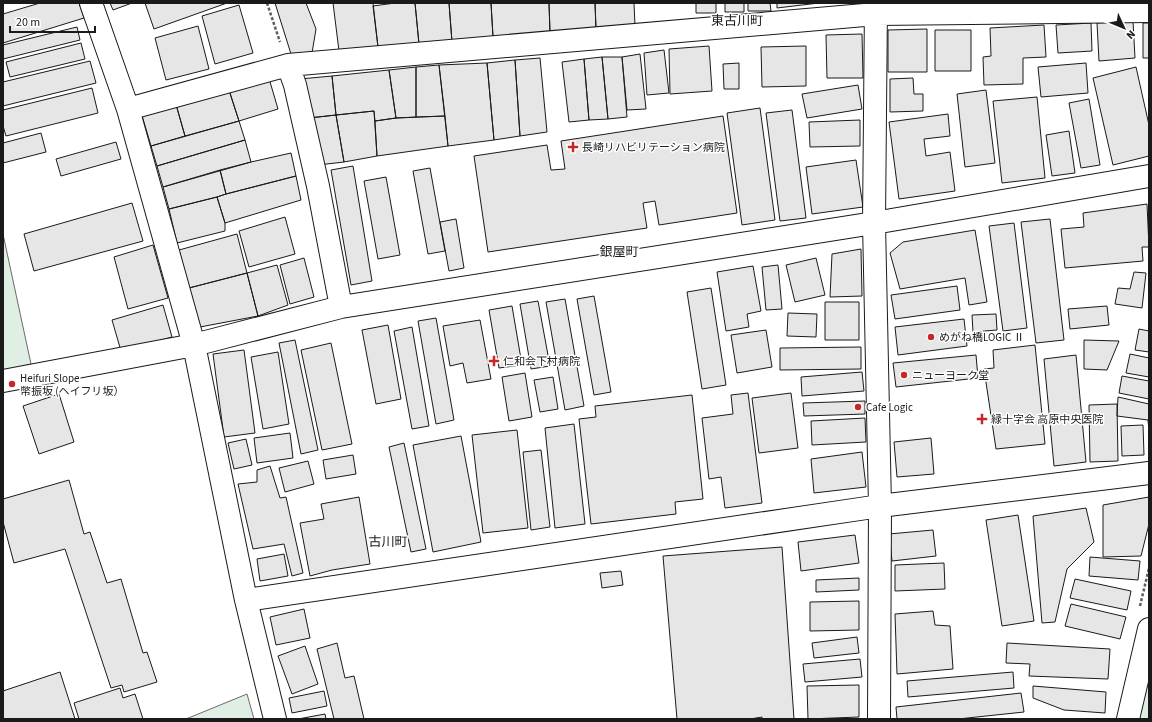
<svg xmlns="http://www.w3.org/2000/svg" width="1152" height="722" font-family="'Source Sans 3','Noto Sans JP',sans-serif">
	<rect width="100%" height="100%" fill="#fff"/>
	<!-- green -->
	<path fill="#e0efe3" stroke="#6a6a6a" d="M3,234L31,364L3,371Z
		M1149,647V719H1132Z
		M247,694L254,719H186Z"/>
	<!-- building -->
	<path fill="#e6e6e6" stroke="#1a1a1a" d="M40,3H79L84,18L3,43V14Z
		M110,3H132L113,10Z
		M145,3H227L154,29Z
		M275,3H306L316,29L312,53L291,54Z
		M333,3H373L378,47L339,51Z
		M395,3H415L419,44L378,47L373,6Z
		M415,3H449L452,42L419,44Z
		M449,3H491L493,37L452,42Z
		M491,3H549L550,33L493,37Z
		M549,3H595L596,29L550,33Z
		M595,3H634L635,26L596,29Z
		M696,3H716V13H696Z
		M725,3H744V12H725Z
		M748,3H770L771,11H748Z
		M777,3H819L777,8Z
		M239,5L253,53L215,64L202,16Z
		M1133,21L1135,58L1099,61L1097,23Z
		M1091,23L1092,51L1058,53L1056,25Z
		M1143,23H1149V58H1143Z
		M1044,25L1046,57L1023,58V84L984,85L983,57L991,56L990,28Z
		M198,26L209,69L166,80L155,38Z
		M77,27L80,40L3,59V45Z
		M927,29V72H888V30Z
		M935,30H971V71H935Z
		M862,34L863,78H827L826,35Z
		M81,43L85,59L10,77L6,62Z
		M709,46L712,91L670,94L669,49Z
		M806,46V86L762,87L761,47Z
		M664,50L669,93L647,95L644,53Z
		M640,54L646,109L627,110L622,57Z
		M602,57L608,119L589,120L584,59Z
		M602,57H622L627,117L608,119Z
		M540,58L547,132L520,136L515,60Z
		M584,59L589,120L569,122L562,62Z
		M515,60L520,136L494,140L487,63Z
		M90,61L96,83L3,106V82Z
		M487,63L494,140L448,146L439,65Z
		M739,63V89H724L723,64Z
		M1086,63L1088,93L1041,97L1038,67Z
		M439,65L445,116L416,117V67Z
		M416,67V117L396,118L389,70Z
		M1136,67L1149,125V156L1113,165L1093,78Z
		M389,70L396,118L375,121L374,111L336,115L332,76Z
		M268,75L278,109L239,121L228,87Z
		M332,76L336,115L309,118L300,79Z
		M913,78L914,94H923V111L890,112V79Z
		M858,85L862,109L807,118L802,94Z
		M228,87L239,121L185,136L175,101Z
		M92,88L98,113L6,136L3,126V110Z
		M986,90L995,163L965,167L957,94Z
		M1037,97L1045,178L1002,183L993,101Z
		M1089,99L1100,165L1081,168L1069,103Z
		M175,101L185,136L151,146L141,112Z
		M760,108L775,220L742,225L727,113Z
		M792,110L806,218L780,221L766,113Z
		M374,111L377,156L344,162L336,115Z
		M948,114L950,136L924,139L926,156L950,152L955,191L899,199L889,122Z
		M336,115L344,162L318,165L309,118Z
		M445,116L448,146L377,156L375,121L396,118Z
		M723,116L737,213L659,225L655,201L643,203L647,228L488,252L474,156L547,145L551,170L565,169L561,141Z
		M860,120V146L810,147L809,122Z
		M239,121L245,140L157,166L151,146Z
		M1069,131L1075,173L1052,176L1046,135Z
		M41,133L46,152L3,163V143Z
		M245,140L251,162L163,187L157,166Z
		M116,142L121,159L61,176L56,159Z
		M291,153L296,176L226,194L220,170L251,162Z
		M856,160L863,207L812,214L806,167Z
		M353,166L372,281L351,285L331,170Z
		M430,168L445,251L428,254L413,171Z
		M220,170L226,194L217,197L169,209L163,187Z
		M296,176L301,200L225,223L217,197L226,194Z
		M386,177L400,255L378,259L364,181Z
		M217,197L225,223V231L177,243L169,209Z
		M132,203L143,241L34,271L24,234Z
		M1147,204L1149,247H1142L1143,261L1065,268L1061,229L1084,227L1083,213Z
		M285,217L295,254L249,267L239,231Z
		M456,219L464,268L449,271L440,222Z
		M1050,219L1064,340L1036,343L1021,222Z
		M1014,223L1027,328L1003,331L989,226Z
		M975,230L987,302L969,305L965,278L900,289L890,253L903,242Z
		M237,234L247,273L189,288L179,250Z
		M153,245L168,298L128,309L114,257Z
		M861,249L862,296L830,297L832,254Z
		M304,258L314,297L290,304L280,265Z
		M816,258L825,295L795,302L786,265Z
		M277,265L288,305L258,316L247,273Z
		M778,265L782,309L766,310L762,267Z
		M753,266L761,311L747,314L749,327L726,331L717,272Z
		M1134,272L1146,273L1142,308L1115,304L1118,288L1130,289Z
		M247,273L258,316L200,327L189,288Z
		M957,286L960,310L895,319L891,295Z
		M711,288L726,385L702,389L687,292Z
		M594,296L611,392L594,395L577,299Z
		M565,299L584,406L565,410L546,302Z
		M538,301L550,366L531,369L520,304Z
		M825,302H859V340H825Z
		M163,305L172,337L121,351L112,320Z
		M512,306L522,365L499,368L489,310Z
		M1107,306L1109,325L1070,329L1068,309Z
		M788,313L817,314L816,337L787,336Z
		M996,314L997,330L973,332L972,315Z
		M436,318L454,420L436,424L418,321Z
		M964,319L967,346L898,355L895,327Z
		M480,320L491,379L467,383L463,363L450,366L443,326Z
		M388,325L401,399L376,404L362,330Z
		M412,327L429,426L412,429L394,331Z
		M1139,329L1149,331V352L1135,350Z
		M766,330L772,367L737,373L731,335Z
		M295,340L318,450L301,454L279,343Z
		M1084,340L1119,341L1107,370L1084,369Z
		M331,343L352,444L322,450L301,350Z
		M1035,345L1045,444L996,449L984,369L994,368L993,350Z
		M861,347V369L780,370V348Z
		M244,350L255,433L224,437L213,354Z
		M278,352L289,424L263,429L251,357Z
		M1130,354L1149,358V377L1126,373Z
		M976,355L978,378L896,387L893,363Z
		M1076,355L1086,462L1054,466L1044,359Z
		M862,372L864,391L802,396L801,377Z
		M525,373L532,417L509,421L502,377Z
		M1122,376L1149,381V399L1119,393Z
		M553,377L558,409L540,412L534,380Z
		M748,393L762,503L725,508L721,477L709,479L702,418L733,414L731,395Z
		M791,393L798,448L759,453L752,398Z
		M59,394L74,442L39,454L23,406Z
		M692,395L703,499L675,502L676,514L591,524L579,419L596,417L595,406Z
		M1118,397L1149,404V432L1148,420L1117,416Z
		M865,401V414L804,416L803,403Z
		M1117,404L1118,461L1090,462L1089,405Z
		M865,418L866,442L812,445L811,421Z
		M574,424L585,524L555,528L545,428Z
		M1143,425L1144,455L1122,456L1121,426Z
		M517,430L528,528L483,533L472,435Z
		M290,433L293,458L257,463L254,438Z
		M461,436L481,542L433,552L413,445Z
		M931,438L934,474L897,477L894,442Z
		M246,439L252,465L234,469L228,443Z
		M404,443L426,549L411,552L389,447Z
		M541,450L550,527L531,530L523,452Z
		M862,452L866,487L814,493L811,459Z
		M353,455L356,474L326,479L323,460Z
		M308,461L314,484L285,492L279,468Z
		M270,466L280,498L286,497L303,573L292,576L284,544L253,549L238,484L257,482V470Z
		M69,480L84,534L90,532L107,583L121,579L143,653L147,652L157,682L124,692L122,685L111,688L65,549L14,563L3,522V499Z
		M359,497L370,564L332,570L310,576L300,523L324,519L321,504Z
		M1149,497V524L1141,556L1103,557V505Z
		M1086,508L1094,542L1067,569L1055,622L1042,623L1033,516Z
		M1018,515L1034,621L1002,626L986,520Z
		M933,530L936,556L892,561L889,534Z
		M855,535L859,563L801,571L798,542Z
		M782,547L794,719H762V717L750,719H677L663,556Z
		M284,554L288,576L260,581L257,559Z
		M1090,557L1140,561L1138,580L1089,576Z
		M944,563L945,589L895,591V565Z
		M621,571L623,585L602,588L600,573Z
		M859,578V590L816,592V580Z
		M1075,579L1131,591L1127,610L1070,598Z
		M859,601V630L810,631V602Z
		M1071,604L1126,617L1120,639L1065,626Z
		M304,609L310,638L276,645L270,617Z
		M933,611L935,625L950,626L953,669L897,674L895,614Z
		M857,637L859,653L814,658L812,643Z
		M337,643L345,678L354,676L364,719H334L317,649Z
		M1007,643L1110,649L1108,679L1029,676L1030,664L1006,663Z
		M305,646L318,684L292,694L278,656Z
		M860,659L862,677L805,682L803,664Z
		M60,672L75,719H3V691Z
		M1013,672L1014,688L908,697L907,681Z
		M859,685V717L808,719L807,686Z
		M1033,686L1106,692L1105,713L1064,710L1033,698Z
		M120,688L123,698L135,694L143,719H79L74,703Z
		M324,691L327,706L292,713L289,698Z
		M1021,693L1024,712L958,719H897L896,707Z
		M325,714L326,719H298Z"/>
	<g fill="none" stroke-linecap="round" stroke-linejoin="round">
		<defs>
			<path id="minor" d="M91,3L128,109L194,345L246,600L275,719
				M288,65L295,85L318,186L341,307
				M128,109L288,65L876,14L1149,11
				M3,381L194,345L341,307L874,223L876,3
				M246,600L880,506L1149,473
				M879,719L880,506L874,223L1149,176
				M1128,719L1149,629"/>
		</defs>
		<!-- minor casing -->
		<use href="#minor" stroke="#1a1a1a" stroke-width="24"/>
		<!-- path -->
		<path stroke="#5f5f5f" stroke-width="2.5" stroke-dasharray="3 2" stroke-linecap="butt" d="M267,3L280,42
			M1140,606L1149,568"/>
		<!-- minor -->
		<use href="#minor" stroke="#fff" stroke-width="22"/>
	</g>
	<!-- markers -->
	<g fill="#c62828" stroke="#fff" stroke-width="1.5">
		<path d="M571 141h4v4h4v4h-4v4h-4v-4h-4v-4h4z"/>
		<circle cx="931" cy="337" r="4"/>
		<path d="M492 355h4v4h4v4h-4v4h-4v-4h-4v-4h4z"/>
		<circle cx="904" cy="375" r="4"/>
		<circle cx="12" cy="384" r="4"/>
		<circle cx="858" cy="407" r="4"/>
		<path d="M980 413h4v4h4v4h-4v4h-4v-4h-4v-4h4z"/>
	</g>
	<g text-anchor="middle" stroke-width="3" stroke-linejoin="round" paint-order="stroke">
		<!-- poi labels -->
		<g font-size="11" fill="#1a1a1a" stroke="#fff" text-anchor="start">
			<text x="582" y="151">長崎リハビリテーション病院</text>
			<text x="939" y="341">めがね橋LOGIC Ⅱ</text>
			<text x="503" y="365">仁和会下村病院</text>
			<text x="912" y="379">ニューヨーク堂</text>
			<text x="20" y="382">Heifuri Slope<tspan x="20" dy="13">幣振坂 (ヘイフリ坂）</tspan></text>
			<text x="866" y="411">Cafe Logic</text>
			<text x="991" y="423">緑十字会 高原中央医院</text>
		</g>
		<!-- quarter labels -->
		<g font-size="13" fill="#1a1a1a" stroke="#fff">
			<text x="737" y="25">東古川町</text>
			<text x="619" y="256">銀屋町</text>
			<text x="388" y="546">古川町</text>
		</g>
	</g>
	<!-- border -->
	<rect width="1152" height="722" fill="none" stroke="#1a1a1a" stroke-width="8"/>
	<!-- north arrow -->
	<g transform="translate(1124 28) rotate(134)" stroke="#ffffff" stroke-width="3" paint-order="stroke">
	<path d="M0-3L7 15L0 10L-7 15Z" fill="#1a1a1a"/>
	<text y="-6" font-size="11" font-weight="bold" text-anchor="middle" fill="#1a1a1a">N</text>
	</g>
	<!-- scale -->
	<path d="M10 26v6h85v-6" fill="none" stroke="#1a1a1a" stroke-width="2"/>
	<text x="16" y="26" font-size="12" fill="#1a1a1a" stroke="#ffffff" stroke-width="3" paint-order="stroke">20 m</text>
</svg>
